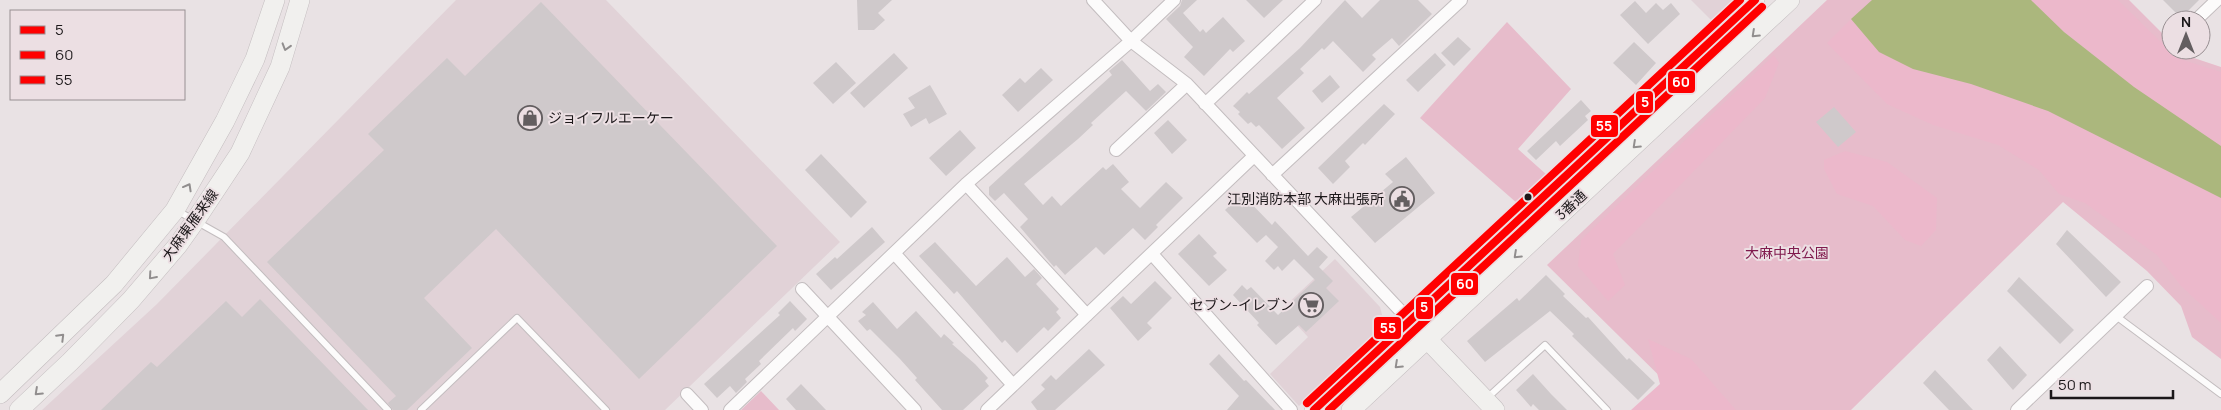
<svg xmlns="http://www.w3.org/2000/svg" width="2221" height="410" font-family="Manrope,'Noto Sans JP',sans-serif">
	<rect width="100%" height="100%" fill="#e9e2e4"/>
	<!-- built -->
	<path fill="#e1d2d7" d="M456,0H606L840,242L665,410H42L157,304Z
		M1691,0H1739L1715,24Z
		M1335,259L1380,307L1385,326L1299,406L1270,374L1308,337L1282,309Z"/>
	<!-- green -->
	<path fill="#e7bccb" d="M1827,0H2129L2171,42V50H2179L2185,55L2221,67V359L2192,337L2181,306L2147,271L2063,202L1851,410H1694L1547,265Z
		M1507,22L1571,89L1518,149L1547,175L1518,204L1420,118Z
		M761,391L779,410H741Z"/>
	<!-- forest -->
	<path fill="#ecb8cb" d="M2031,0H2118L2177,58L2221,72V146L2134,87L2060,28Z
		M1851,19L1879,52L1916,70L1971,84L2048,111L2221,198V323L2181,286L2157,255L2085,203L2059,194L2039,170L1998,145L1933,125L1887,104L1827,43Z
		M1774,55L1779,63L1765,98L1613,254L1625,285L1608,301L1578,266L1581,240Z
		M1845,151L1887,162L1937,198L1936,230L1921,246L1905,240L1873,206L1837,194L1824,169V160Z
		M1648,339L1691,359L1736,410H1631L1660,384Z"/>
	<!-- water -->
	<path fill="#abb77d" d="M1872,0H2031L2064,32L2134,87L2221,146V198L2048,111L1971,84L1913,69L1879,52L1851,19Z"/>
	<!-- building -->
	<path fill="#cfc9cb" d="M857,0H892L878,13L885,20L874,30H858Z
		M1182,0H1197L1183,13L1200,32L1203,29L1206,33L1223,17L1245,41L1233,52L1230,49L1204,76L1184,57L1193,47L1166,19L1180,6Z
		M1246,0H1283L1264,18Z
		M1345,0L1362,18L1380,0H1418L1432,14L1399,46L1392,38L1372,55L1376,59L1363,72L1333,41L1324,50L1322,48L1300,69L1304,73L1277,98L1305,128L1282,149L1259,125L1256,127L1251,122L1248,124L1238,114L1240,112L1233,106L1247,92L1249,94L1268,77L1300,48Z
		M2163,0H2199L2181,18Z
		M1635,1L1646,13L1656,3L1663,10L1671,3L1680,14L1648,44L1620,15Z
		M541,2L777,246L639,379L496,229L424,298L472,348L407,410H393L388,403L396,396L267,262L384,150L368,134L447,58L465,76Z
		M1458,37L1471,49L1454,66L1441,53Z
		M1634,42L1656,63L1636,85L1613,63Z
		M894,53L908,68L864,108L850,93Z
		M1435,53L1446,65L1418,92L1406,80Z
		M1122,60L1150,91L1158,84L1166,92L1146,111L1126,91L1091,123L1093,125L1078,139L1024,184L1043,205L1052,196L1061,206L1103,167L1106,170L1113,164L1129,182L1121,189L1140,208L1166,182L1183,198L1156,225L1158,227L1145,240L1133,228L1104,255L1096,247L1065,275L1056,265L1054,267L1020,227L1028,219L1004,193L995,201L989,195V187L1112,75L1109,71Z
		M836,62L856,83L833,104L813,83Z
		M1041,68L1053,80L1018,112L1002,95L1020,78L1025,83Z
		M1330,75L1340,87L1322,103L1312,91Z
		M930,85L947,114L929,124L926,118L911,127L903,114L915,108L908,98Z
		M1581,100L1591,111L1585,116L1588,120L1560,146L1556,141L1536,160L1527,151Z
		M1384,104L1395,114L1365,145L1363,143L1345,161L1350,167L1333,184L1318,168Z
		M1834,107L1856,132L1838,147L1816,122Z
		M1168,120L1187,140L1172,154L1154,133Z
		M960,130L976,148L946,176L929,158Z
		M821,154L867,202L851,218L805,170Z
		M1406,157L1435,193L1375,243L1351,217L1393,182L1385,174Z
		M1242,194L1272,225L1275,221L1308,256L1317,247L1328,257L1319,267L1333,281L1326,288L1339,301L1306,332L1299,325L1276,345L1257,325L1259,323L1233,295L1242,285L1247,290L1251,287L1278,315L1315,280L1294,259L1282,271L1278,266L1274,270L1265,261L1278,247L1266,235L1257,243L1225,210Z
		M872,227L885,242L831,290L816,274L835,257L837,259Z
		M2067,230L2121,282L2106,297L2056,244Z
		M1199,234L1217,253L1213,256L1227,270L1209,286L1178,254Z
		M935,242L976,286L1007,257L1025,277L1034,269L1042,278L1036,284L1059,309L1056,312L1061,318L1048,331L1044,327L1017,353L1005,340L1002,343L957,291L954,294L919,256Z
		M1546,275L1565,294L1563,296L1586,318L1588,317L1627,360L1629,358L1655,383L1638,400L1572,336L1574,334L1550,311L1485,362L1467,341L1517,298L1519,301Z
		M2019,277L2074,330L2060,344L2007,291Z
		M1155,281L1172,298L1147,323L1152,328L1138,341L1110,308L1123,296L1131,304Z
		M260,299L368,410H101L151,362L157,367L226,301L242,317Z
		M790,301L807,319L795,331L793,328L759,361L761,364L745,379L747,382L736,393L730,386L717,398L704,384L780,315L778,313Z
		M873,302L897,329L916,311L941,338L944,334L954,343L952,344L975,364L988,378L985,381L989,386L963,410H942L915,380L917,378L900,359L870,329L867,331L858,321L866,315L862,312Z
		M2000,346L2027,375L2013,390L1987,360Z
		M1089,349L1105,365L1055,410H1037L1031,402L1045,389L1041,385L1051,375L1056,380Z
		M1219,354L1244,381L1246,380L1275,410H1227L1239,396L1209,364Z
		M1935,370L1973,410H1949L1923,383Z
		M1533,374L1551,394L1567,410H1539L1533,404L1531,407L1516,390Z
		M801,384L826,410H796L786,399Z"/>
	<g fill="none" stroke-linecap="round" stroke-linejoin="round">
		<defs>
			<path id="lane" d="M176,210L224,237L388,410
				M2116,316L2221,394
				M1486,399L1545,345L1607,410
				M421,410L517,318L606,410"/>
			<path id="street" d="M1093,0L1131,41L1187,84L1427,339
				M2196,20L2217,0
				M1205,104L1315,0
				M1116,150L1187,84
				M1272,175L1461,0
				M966,184L1087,315
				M894,253L1013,385
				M1152,254L1291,410
				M802,289L915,410
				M687,394L702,410
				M730,410L966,184L1131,41L1174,0
				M987,410L1254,156
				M2017,410L2147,286"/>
			<path id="secondary" d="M1427,339L1495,410
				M0,394L114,284L175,210L225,121L255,59L275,0
				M19,410L70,362L131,300L178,245L195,221L240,153L280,67L300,0
				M1314,410L1755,0
				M1351,410L1790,0"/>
		</defs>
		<!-- lane casing -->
		<use href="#lane" stroke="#c3bdbf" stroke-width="8"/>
		<!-- street casing -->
		<use href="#street" stroke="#c3bdbf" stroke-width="14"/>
		<!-- secondary casing -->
		<use href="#secondary" stroke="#c3bdbf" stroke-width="20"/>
		<!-- lane -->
		<use href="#lane" stroke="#fcfbfb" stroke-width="6"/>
		<!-- street -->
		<use href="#street" stroke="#fcfbfb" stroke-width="12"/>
		<!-- secondary -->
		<use href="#secondary" stroke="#f1f0ee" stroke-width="19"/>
		<defs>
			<path id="bus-1" d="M1314,410L1755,0"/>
			<path id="bus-2" d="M1329,410L1762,7"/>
			<path id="bus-3" d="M1307,403L1740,0"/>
		</defs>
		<!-- bus-1 casing -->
		<use href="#bus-1" stroke="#ecdfe3" stroke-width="11"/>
		<!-- bus-2 casing -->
		<use href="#bus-2" stroke="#ecdfe3" stroke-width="11"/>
		<!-- bus-3 casing -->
		<use href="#bus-3" stroke="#ecdfe3" stroke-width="11"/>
		<!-- bus-1 -->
		<use href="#bus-1" stroke="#f00" stroke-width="8"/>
		<!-- bus-2 -->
		<use href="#bus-2" stroke="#f00" stroke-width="8"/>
		<!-- bus-3 -->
		<use href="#bus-3" stroke="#f00" stroke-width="8"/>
	</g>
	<!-- one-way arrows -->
	<defs><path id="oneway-chevron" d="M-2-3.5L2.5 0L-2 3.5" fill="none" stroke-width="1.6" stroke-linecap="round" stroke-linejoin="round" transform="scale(1.25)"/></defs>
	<g stroke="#918e8e">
		<use href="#oneway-chevron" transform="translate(1755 34) rotate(137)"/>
		<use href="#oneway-chevron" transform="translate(286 47) rotate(107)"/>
		<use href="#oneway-chevron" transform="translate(1636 145) rotate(137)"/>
		<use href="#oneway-chevron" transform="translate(188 187) rotate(-61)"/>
		<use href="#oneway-chevron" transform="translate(1517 255) rotate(137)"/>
		<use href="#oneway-chevron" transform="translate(152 276) rotate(131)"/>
		<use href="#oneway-chevron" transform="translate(61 337) rotate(-45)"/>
		<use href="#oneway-chevron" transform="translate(1398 365) rotate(137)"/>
		<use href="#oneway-chevron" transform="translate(38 392) rotate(137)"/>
	</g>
	<!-- icons -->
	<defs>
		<symbol id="shop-ring" viewBox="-11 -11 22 22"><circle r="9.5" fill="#ecdfe3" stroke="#635e60" stroke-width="1.5"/><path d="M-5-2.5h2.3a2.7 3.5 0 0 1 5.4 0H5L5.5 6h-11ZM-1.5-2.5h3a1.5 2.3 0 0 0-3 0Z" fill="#635e60"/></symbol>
		<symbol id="civic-ring" viewBox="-11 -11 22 22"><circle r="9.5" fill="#ecdfe3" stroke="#635e60" stroke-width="1.5"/><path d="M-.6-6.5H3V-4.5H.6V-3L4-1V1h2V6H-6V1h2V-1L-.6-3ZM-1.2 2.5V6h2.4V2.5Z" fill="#635e60"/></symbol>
		<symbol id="supermarket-ring" viewBox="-11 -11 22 22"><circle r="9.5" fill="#ecdfe3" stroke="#635e60" stroke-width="1.5"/><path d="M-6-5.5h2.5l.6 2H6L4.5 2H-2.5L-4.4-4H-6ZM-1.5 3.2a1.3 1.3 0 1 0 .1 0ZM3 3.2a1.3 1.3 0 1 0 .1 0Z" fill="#635e60"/></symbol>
	</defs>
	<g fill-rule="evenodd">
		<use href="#shop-ring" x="516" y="104" width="28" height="28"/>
		<use href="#civic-ring" x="1388" y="185" width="28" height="28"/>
		<use href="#supermarket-ring" x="1297" y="291" width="28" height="28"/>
	</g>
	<!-- markers -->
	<circle fill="#1b1719" stroke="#ecdfe3" stroke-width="2" cx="1528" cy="197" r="4.5"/>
	<g text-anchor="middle" stroke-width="4" stroke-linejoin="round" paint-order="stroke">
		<!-- poi labels -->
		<g font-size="14" fill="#1b1719" stroke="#ecdfe3" text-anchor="end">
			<text x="548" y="123" text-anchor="start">ジョイフルエーケー</text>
			<text x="1384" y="204">江別消防本部 大麻出張所</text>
			<text x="1294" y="310">セブン-イレブン</text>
		</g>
		<!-- street labels -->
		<g font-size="14" fill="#1b1719" stroke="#ecdfe3">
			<text transform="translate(1571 205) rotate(-43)" y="5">3番通</text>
			<text transform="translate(190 225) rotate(-54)" y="5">大麻東雁来線</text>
		</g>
		<!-- park labels -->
		<g font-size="14" fill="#801a4d" stroke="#ecdfe3">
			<text x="1787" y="258">大麻中央公園</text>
		</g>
	</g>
	<g stroke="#ecdfe3" stroke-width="2">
		<rect x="1667" y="70" width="29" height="24" rx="5" fill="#f00"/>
		<rect x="1635" y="90" width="19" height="24" rx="5" fill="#f00"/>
		<rect x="1590" y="114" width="29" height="24" rx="5" fill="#f00"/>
		<rect x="1450" y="272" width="29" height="24" rx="5" fill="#f00"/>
		<rect x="1415" y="296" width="19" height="24" rx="5" fill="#f00"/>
		<rect x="1373" y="316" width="29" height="24" rx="5" fill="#f00"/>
	</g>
	<g font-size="14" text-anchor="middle" font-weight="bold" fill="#fff">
		<text x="1681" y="87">60</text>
		<text x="1645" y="107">5</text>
		<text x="1604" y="131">55</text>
		<text x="1465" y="289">60</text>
		<text x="1424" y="312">5</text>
		<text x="1388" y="333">55</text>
	</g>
	<!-- legend -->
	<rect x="10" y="10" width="175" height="90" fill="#ecdfe3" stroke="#988f92"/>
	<rect x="20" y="26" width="25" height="8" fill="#ff0000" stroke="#988f92"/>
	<text x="55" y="35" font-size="15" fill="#1b1719">5</text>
	<rect x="20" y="51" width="25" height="8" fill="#ff0000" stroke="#988f92"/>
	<text x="55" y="60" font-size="15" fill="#1b1719">60</text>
	<rect x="20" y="76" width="25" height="8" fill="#ff0000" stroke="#988f92"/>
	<text x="55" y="85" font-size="15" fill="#1b1719">55</text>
	<!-- north arrow -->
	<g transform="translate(2186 35)"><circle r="24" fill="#ecdfe3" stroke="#988f92"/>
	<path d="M0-4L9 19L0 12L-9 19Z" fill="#635e60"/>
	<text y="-8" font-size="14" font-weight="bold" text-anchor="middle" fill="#1b1719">N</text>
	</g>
	<!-- scale -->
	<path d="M2051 390v8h122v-8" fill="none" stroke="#1b1719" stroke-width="2.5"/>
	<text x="2058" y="390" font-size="15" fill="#1b1719" stroke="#ecdfe3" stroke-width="4" paint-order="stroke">50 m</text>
</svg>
